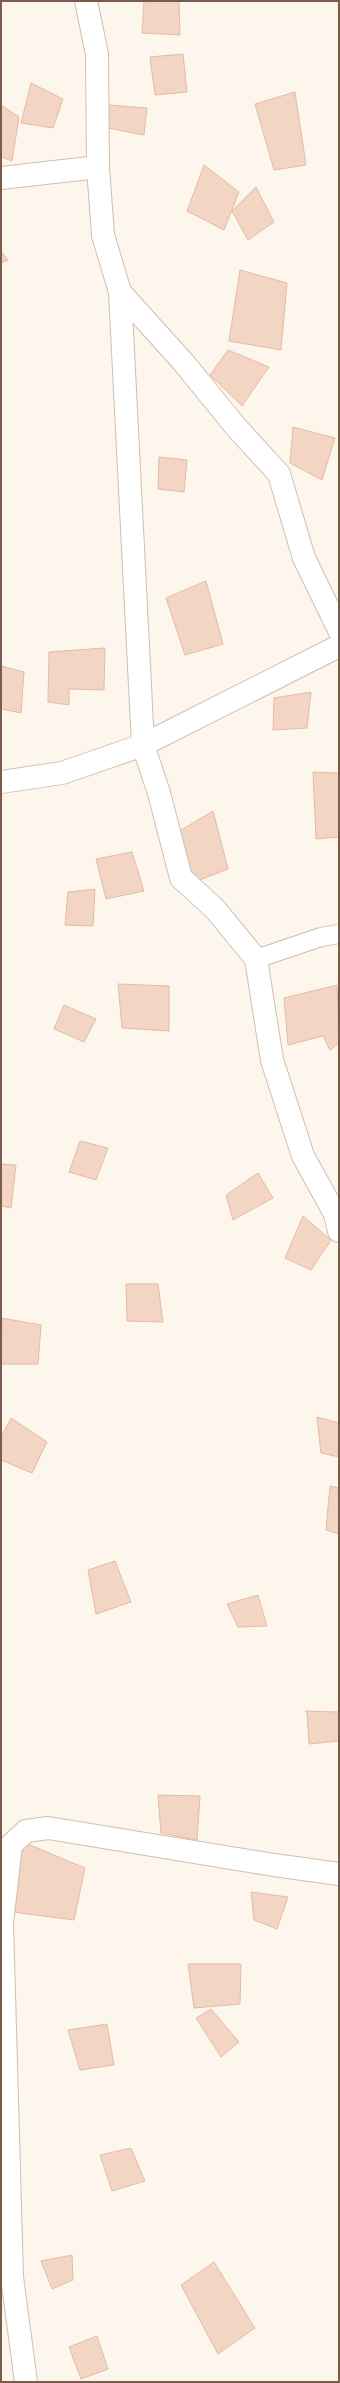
<svg xmlns="http://www.w3.org/2000/svg" width="340" height="2383" font-family="Karla,sans-serif">
	<rect width="100%" height="100%" fill="#fdf6ec"/>
	<!-- building -->
	<path fill="#f3d5c3" stroke="#e6bba3" d="M144,1H179L180,35L142,33Z
		M183,54L187,92L155,95L150,57Z
		M31,83L63,99L53,128L21,123Z
		M295,92L306,165L274,170L255,104Z
		M1,105L19,117L12,161L1,157Z
		M110,105L147,108L144,135L108,128Z
		M204,165L239,192L224,230L187,211Z
		M256,187L274,222L248,240L232,211Z
		M1,251L8,260L1,263Z
		M240,270L287,283L281,350L229,341Z
		M228,350L269,367L242,406L210,375Z
		M293,427L335,438L322,480L290,463Z
		M159,457L187,460L184,492L158,489Z
		M206,581L223,644L185,655L166,598Z
		M105,648L104,690L69,689V705L48,702L49,652Z
		M1,666L24,672L21,713L1,709Z
		M311,692L307,728L273,730L274,698Z
		M313,772L339,773V837L316,839Z
		M213,811L228,869L192,883L176,833Z
		M132,852L144,891L106,899L96,859Z
		M95,889L93,926L65,925L68,892Z
		M118,984L169,986V1031L122,1028Z
		M337,985L339,1043L330,1050L323,1036L288,1045L284,998Z
		M64,1005L96,1019L84,1042L54,1029Z
		M80,1141L108,1148L96,1180L69,1172Z
		M1,1164L16,1165L11,1208L1,1206Z
		M258,1173L273,1198L233,1220L226,1195Z
		M303,1216L331,1240L311,1270L285,1258Z
		M126,1284H158L163,1322L127,1321Z
		M2,1318L41,1325L38,1364H1Z
		M317,1417L339,1423V1457L321,1453Z
		M11,1418L47,1442L32,1473L1,1460V1437Z
		M330,1486L339,1488V1534L326,1530Z
		M115,1561L131,1602L96,1614L88,1570Z
		M258,1595L267,1626L238,1627L227,1604Z
		M305,1711L339,1712V1741L309,1744L307,1713Z
		M158,1795L200,1796L197,1840L161,1833Z
		M23,1842L85,1868L74,1920L13,1912Z
		M251,1892L288,1897L277,1929L254,1920Z
		M188,1964H241L240,2004L194,2008Z
		M211,2009L239,2042L221,2057L196,2018Z
		M107,2024L114,2065L80,2070L68,2030Z
		M131,2148L145,2181L112,2191L100,2155Z
		M72,2255L73,2280L52,2289L41,2261Z
		M214,2262L255,2328L218,2354L181,2285Z
		M97,2336L108,2369L81,2379L69,2347Z"/>
	<g fill="none" stroke-linecap="round" stroke-linejoin="round">
		<defs>
			<path id="service" d="M256,959L321,937L339,934"/>
			<path id="minor" d="M86,1L97,54L98,167L103,235L120,292L143,745L159,793L181,878L215,909L256,959L272,1060L303,1156L335,1214L339,1231
				M1,178L98,167
				M120,292L184,363L236,427L279,474L304,558L339,630
				M1,782L62,773L143,745L339,646
				M26,2382L12,2277L2,1923L11,1845L26,1831L48,1828L274,1865L339,1874"/>
		</defs>
		<!-- service casing -->
		<use href="#service" stroke="#d1beb0" stroke-width="20"/>
		<!-- minor casing -->
		<use href="#minor" stroke="#d1beb0" stroke-width="24"/>
		<!-- service -->
		<use href="#service" stroke="#fff" stroke-width="18"/>
		<!-- minor -->
		<use href="#minor" stroke="#fff" stroke-width="22"/>
	</g>
	<!-- border -->
	<rect width="340" height="2383" fill="none" stroke="#7a5c4d" stroke-width="4"/>
</svg>
